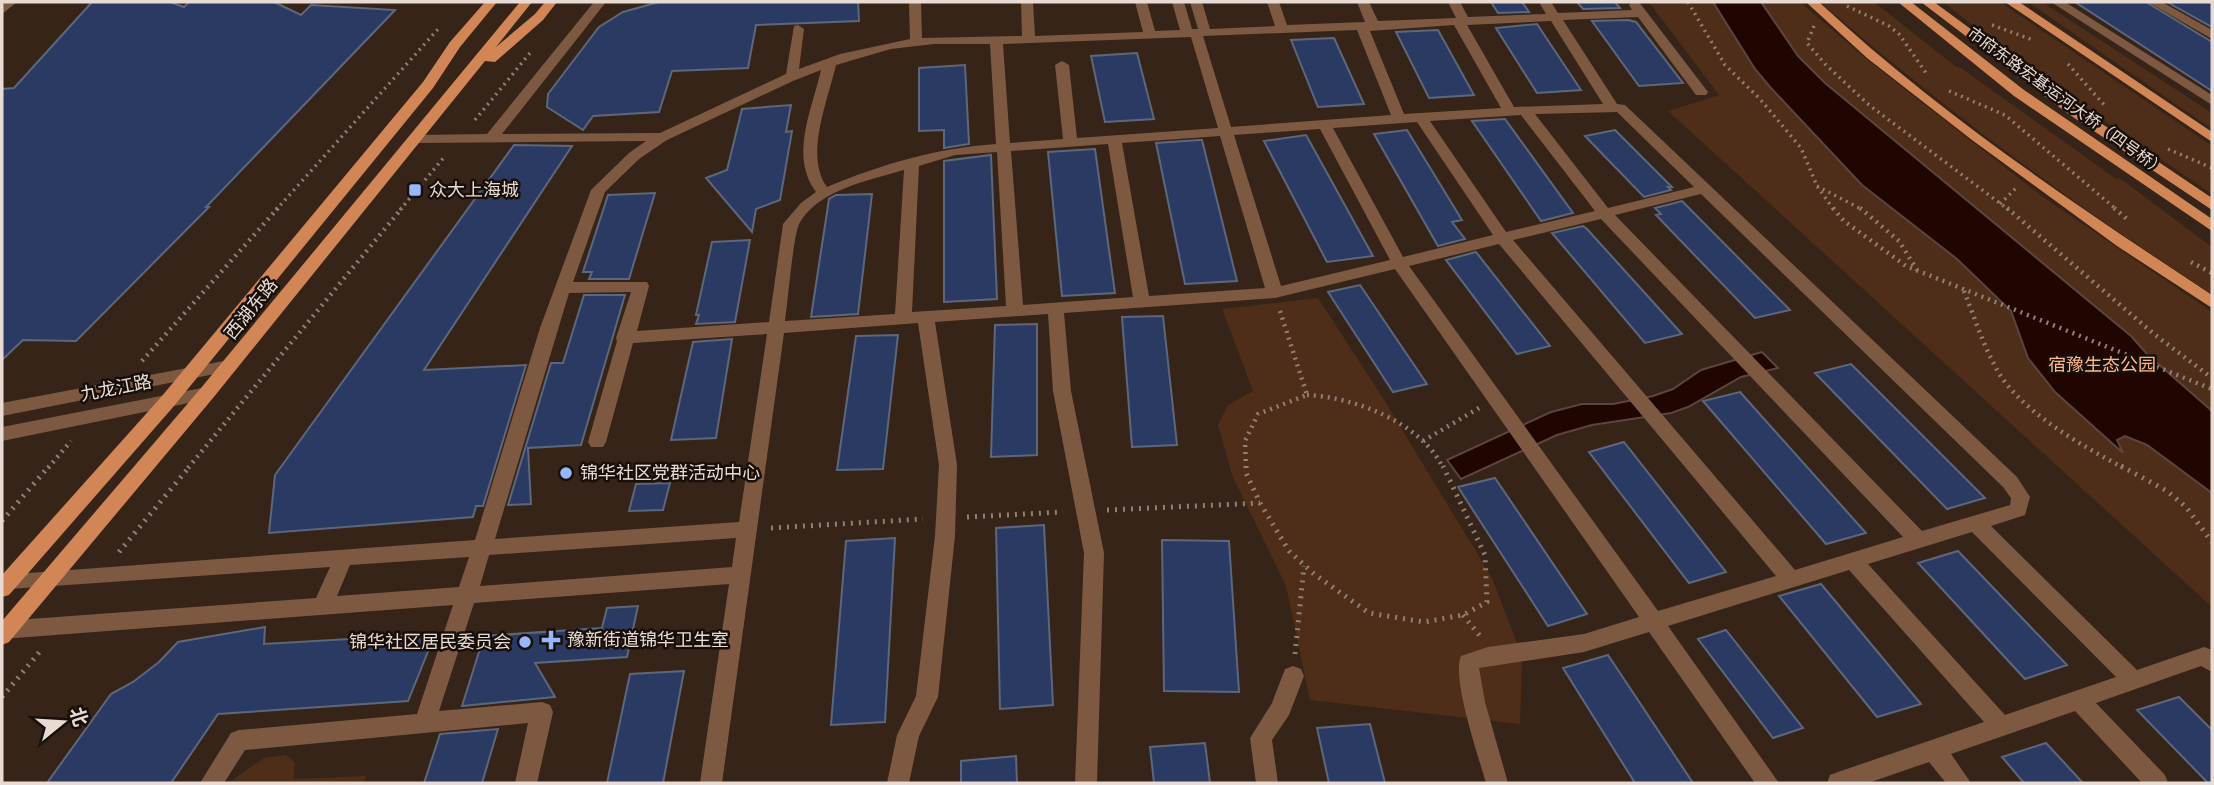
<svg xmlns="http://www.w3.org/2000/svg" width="2214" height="785" font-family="Mulish,'Noto Sans SC',sans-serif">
	<rect width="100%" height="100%" fill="#362418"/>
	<!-- green -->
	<path fill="#4e2e19" d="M1649,2H1800L1865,58L2043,197L2212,312V607L1668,111L1719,95Z
		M1820,2H1874L1955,66L1961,68L2115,178L2121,179L2212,247V294C2075,206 1943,108 1820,2Z
		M1943,2H2000L2212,146V194L2029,69Z
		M2028,2H2042L2212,113V129Z
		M1318,298L1383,398L1492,578L1522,656L1520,724L1310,700L1286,586L1232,475L1218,425L1228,405L1253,391L1222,309Z
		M286,755L295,762L294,779L366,776L364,783H228L264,758Z"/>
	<!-- water -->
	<path fill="#200500" stroke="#5c453f" stroke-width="2" d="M1713,2H1761L1798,56L1825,83L2131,336L2147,354L2212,411V493L2147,445L2125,436L2117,440L2123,453L2055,392L2028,358L2011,311L1957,259L1862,185L1770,87L1755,69Z
		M1762,352L1778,368L1741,377L1688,407L1671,413L1592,425L1557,435L1461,479L1447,460L1551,412L1582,404H1613L1653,396L1673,389L1701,370Z"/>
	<!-- building -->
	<path fill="#2a3a62" stroke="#5d677c" stroke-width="2" d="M92,2H170L184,7L189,2H274L301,15L311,5L395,10L206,207H209L76,341L23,340L2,360V89L14,88Z
		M659,2H858L859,21L756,25L748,68L672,71L659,112L593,116L583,130L547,107L548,94L599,27L623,12Z
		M1491,2H1522L1529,12L1498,13Z
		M1577,2H1615L1620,8L1583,9Z
		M2075,2H2146L2212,42V91Z
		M2167,2H2212V27Z
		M1628,20L1636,22L1683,83L1639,86L1592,21Z
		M1537,24L1581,90L1537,93L1496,28Z
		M1438,30L1474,95L1429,98L1396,32Z
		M1334,38L1364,104L1318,107L1291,40Z
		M1137,53L1154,119L1105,122L1091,56Z
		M965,65L969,144L944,148V130L919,131V68Z
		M791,105L786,132L792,131L780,200L756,209L752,232L706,178L727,170L742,109Z
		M1505,119L1573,213L1541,221L1472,121Z
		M1407,130L1462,220L1452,222L1465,239L1438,246L1374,134Z
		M1615,130L1672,187H1668L1671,190L1644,197L1585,136Z
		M1306,135L1373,256L1327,262L1264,141Z
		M1199,140H1202L1237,281L1185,284L1156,143Z
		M514,145L572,146L424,370L526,365L483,506H476L473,517L269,533L275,475Z
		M1095,149L1115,293L1062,296L1048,152Z
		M991,155L997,299L944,302V161Z
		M655,193L629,279H589L592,272H583L608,195Z
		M872,194L858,314L811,317L829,199L836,195Z
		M1682,201L1790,310L1755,318L1656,215L1661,214L1655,208Z
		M1583,226L1587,229L1682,334L1645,343L1552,233Z
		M750,240L735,322L696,324L699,315H696L712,242Z
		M1476,252L1550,346L1517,354L1446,260Z
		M1360,285L1427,384L1393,392L1328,292Z
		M584,295H625L581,445L528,448L531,504L508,505L551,363H563Z
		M1163,316L1177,445L1132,447L1122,317Z
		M1037,324V455L991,457L995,325Z
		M898,335L883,469L837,470L856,336Z
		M732,339L716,438L671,440L693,342Z
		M1851,364L1985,498L1947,509L1815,373Z
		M1740,392L1866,533L1826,544L1703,401Z
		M1624,442L1726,572L1689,583L1589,452Z
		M1495,478L1587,614L1548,626L1458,487Z
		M670,483L663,510L629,511L636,484Z
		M1044,525L1053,705L1000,709L996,528Z
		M895,538L885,722L831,725L846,541Z
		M1162,540L1229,541L1239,692L1164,691Z
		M1958,551L2067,665L2025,679L1918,563Z
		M1821,584L1921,704L1877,717L1779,596Z
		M638,606L627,657L535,663L555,697L462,706L484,636L602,628L607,608Z
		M265,627L264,644L435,634L408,701L218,714L171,783H47L111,694L133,682L159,662L178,642Z
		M1726,630L1803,728L1773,738L1698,639Z
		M1608,655L1693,783H1635L1563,668Z
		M684,671L663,783H607L630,674Z
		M2179,697L2212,730V783H2208L2137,710Z
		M1370,724L1385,783H1329L1317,728Z
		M498,729L482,783H424L440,734Z
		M1205,743L1210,783H1154L1150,747Z
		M2046,743L2083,783H2024L2002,757Z
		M1016,756L1017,783H961V761Z"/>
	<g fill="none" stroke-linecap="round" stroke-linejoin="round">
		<!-- path-far2 -->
		<path stroke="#8f7f75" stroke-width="3.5" stroke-dasharray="2 4.5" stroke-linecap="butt" d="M1688,2L1725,65L1760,99L1801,148L1817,186L1834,210
			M1847,6L1889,26L1899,34L1926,73
			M1992,25L2033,40
			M1814,26L1807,43L1826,65L1869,105L2009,210
			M2068,64L2106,107
			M1949,91L2005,115L2117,210
			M475,120L530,53
			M2168,149L2212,168
			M1817,186L1863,210
			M2000,204L2017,187
			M276,210L439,28
			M400,210L445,156"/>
		<!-- path-far1 -->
		<path stroke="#8f7f75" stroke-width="4.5" stroke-dasharray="2 5" stroke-linecap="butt" d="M1833,208L1844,221L1906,266L2212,389
			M1860,208L1899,241L1917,270
			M2007,208L2154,334L2212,378
			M2114,208L2128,220
			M2191,262L2212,273
			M1964,291C1974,316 1982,342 1995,366C2016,409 2082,446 2124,468
			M1280,311L1307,395
			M142,361L278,208
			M1307,395C1354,397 1422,423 1443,468
			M1423,441L1479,408
			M48,468L71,441
			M188,468L402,208
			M1246,468L1245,441L1258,414L1307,395"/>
		<!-- path -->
		<path stroke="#8f7f75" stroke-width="5" stroke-dasharray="2 6" stroke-linecap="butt" d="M1246,466V473L1260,503L1289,551L1314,574L1369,613L1424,622L1463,615L1487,602L1485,555L1443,466
			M2121,466L2167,491L2186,507L2212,542
			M1107,510L1260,503
			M967,517L1063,512
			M2,521L49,466
			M771,528L923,519
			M119,552L190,466
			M1463,615L1480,636
			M1295,654L1304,566
			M2,697L42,649"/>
		<!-- minor -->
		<path fill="#7d5942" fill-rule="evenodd" d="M4,2H17L2,14Z
			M594,2H606L502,134L660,133L786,74L794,26L798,25L804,29L799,69L840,54L910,39L909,2H921L922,38L1022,36L1021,2H1033L1035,36L1143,32L1135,2H1147L1155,31L1180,30L1172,2H1184L1192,29H1198L1190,2H1202L1210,29L1275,26L1267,2H1279L1287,25L1365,22L1357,2H1369L1378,21L1456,18L1448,2H1460L1468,17L1546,14L1539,2H1551L1558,13L1632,10L1629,5L1631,2H1639L1708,92L1706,95H1696L1638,17L1563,20L1617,104L1625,105L2017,477L2030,497L2025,515L1991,526L2137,670L2204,647L2212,650V672L2201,666L2096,703L2165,775L2168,783H2142L2075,711L1951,754L1971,783H1946L1929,762L1868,783H1827L1830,775L1838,772L1984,722L1849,570L1668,626L1779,783H1755L1649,632L1584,652L1479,668L1485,702L1508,783H1486C1479,758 1451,677 1461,656L1488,647L1584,634L1639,617L1395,269L1275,298L1064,313L1071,391L1104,553L1097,783H1075L1084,553L1053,391L1048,314L935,322L957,465L955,536L938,697L919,736L909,783H887L897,735L916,696L935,536L939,465L918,323L784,333L722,783H700L729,584L474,603L439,711L542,702L550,705L553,712L537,783H515L528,723L245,750L224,783H200L231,733L239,730L417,714L453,605L2,639V621L316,598L330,567L9,589L2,587V575L475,540L540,328L591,190L629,153L646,141L415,143L408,139L415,135L487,134ZM1551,21L1603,104L1514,107L1467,25ZM1454,25L1501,108L1404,114L1370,31ZM1357,30L1391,115L1231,127L1203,36ZM1191,37L1218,128L1077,138L1069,65L1062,61L1055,65L1063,139L1010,143L1003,44ZM934,44H990L996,144C937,148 882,164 827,187C804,156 828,100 836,65L891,49ZM821,70C812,110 789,156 816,192L801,203L783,224L769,322L637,331L649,286L647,282H573L605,192L639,159L667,140L793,81ZM1617,112L1694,187L1608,208L1535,114ZM1521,115L1595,211L1506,232L1430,121ZM1417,122L1493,235L1403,257L1333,128ZM1320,129L1390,260L1281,286L1234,135ZM1220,136L1265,288L1149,296L1122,143ZM1108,144L1133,297L1023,305L1011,151ZM997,152L1006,306L912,312L919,166L955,155ZM904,170L895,314L785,321C788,302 793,237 799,224C818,189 871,180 904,170ZM1701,194L2003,487L2011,498L2010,505L1922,531L1615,215ZM1601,219L1903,537L1795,570L1513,240ZM1499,244L1776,576L1658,611L1409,266ZM631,292L616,338L617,341L588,442L591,447H603L606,442L633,343L767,334L739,522L495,539L569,293ZM1972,532L2116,677L2005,715L1868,564ZM736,538L732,567L480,586L489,555ZM469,557L459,587L337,596L350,565Z
			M2051,2H2065L2212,95V105Z
			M2148,2H2162L2212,30V39Z
			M229,360L235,362L238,366L235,370L2,416V403Z
			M207,387L213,388L216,393L213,398L2,441V427Z
			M1293,666L1301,669L1304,676L1289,715L1272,740L1278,783H1256L1250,738L1272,703L1285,669Z"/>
		<!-- major -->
		<path fill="#d28656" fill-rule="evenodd" d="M485,2H497L460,47L433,88L174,406L9,595L2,597V575L162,396L423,82L450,42Z
			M520,2H532L496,47L535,14L545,2H557L543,20L495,62L485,61L213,398L9,642L2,645V621L201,388Z
			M1806,2H1819C1938,113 2077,206 2212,295V308L2117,246L1972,140L1867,58Z
			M1898,2H1911L2024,90L2212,219V231L2014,96Z
			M1921,2H1934L2077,107L2212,198V210L2067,113Z
			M2005,2H2019L2212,132V142Z"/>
	</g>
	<!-- markers -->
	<g fill="#97b6fd" stroke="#180f0a" stroke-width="2.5">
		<rect x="408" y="183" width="14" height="14" rx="3.5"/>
		<circle cx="566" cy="473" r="7"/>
		<path d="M547.5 629.5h7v7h7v7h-7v7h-7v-7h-7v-7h7z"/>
		<circle cx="525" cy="642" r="7"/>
	</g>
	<g text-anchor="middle" stroke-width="5" stroke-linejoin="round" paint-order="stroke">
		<!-- far-street labels -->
		<g font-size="16" fill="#e8dbd3" stroke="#180f0a">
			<text transform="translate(2067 101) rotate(36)" y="6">市府东路宏基运河大桥（四号桥）</text>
		</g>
		<!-- poi labels -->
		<g font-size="18" fill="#e8dbd3" stroke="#180f0a" text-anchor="start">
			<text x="429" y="196">众大上海城</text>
			<text x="580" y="479">锦华社区党群活动中心</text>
			<text x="567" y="646">豫新街道锦华卫生室</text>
			<text x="511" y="648" text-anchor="end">锦华社区居民委员会</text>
		</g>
		<!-- street labels -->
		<g font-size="18" fill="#e8dbd3" stroke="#180f0a">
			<text transform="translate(251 309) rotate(-51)" y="6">西湖东路</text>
			<text transform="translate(116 388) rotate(-11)" y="6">九龙江路</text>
		</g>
		<!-- park labels -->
		<g font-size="18" fill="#feb689" stroke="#180f0a">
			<text x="2102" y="371">宿豫生态公园</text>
		</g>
	</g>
	<!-- border -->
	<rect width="2214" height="785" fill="none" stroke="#e8dbd3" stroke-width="7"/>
	<!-- north arrow -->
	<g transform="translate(63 722) rotate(72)" stroke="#180f0a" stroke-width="5" paint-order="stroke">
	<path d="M0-5L12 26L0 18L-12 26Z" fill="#e8dbd3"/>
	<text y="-10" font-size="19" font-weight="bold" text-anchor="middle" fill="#e8dbd3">北</text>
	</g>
</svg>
